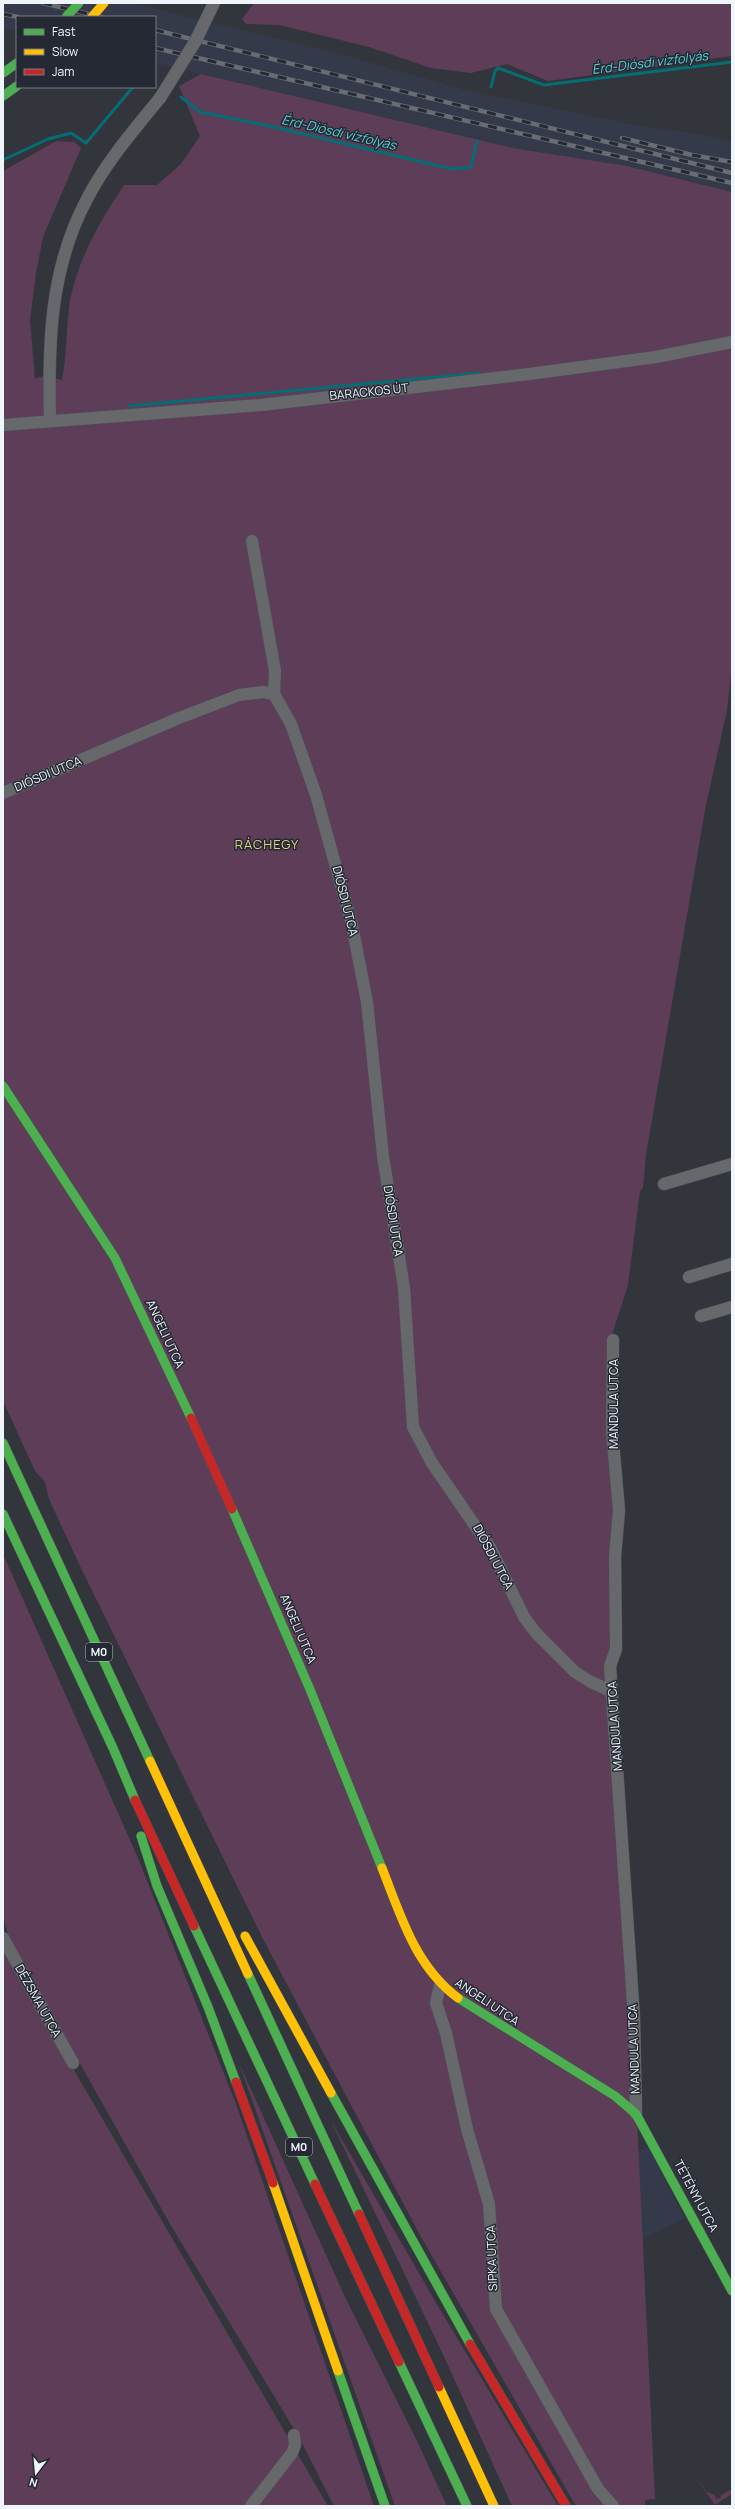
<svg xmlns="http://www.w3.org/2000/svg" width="735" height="2509" font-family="Manrope,sans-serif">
	<rect width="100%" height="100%" fill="#32353c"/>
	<!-- built -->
	<path fill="#343a4a" d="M3,3H132L344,55L465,90L635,125L698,134L732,142V192L627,166L513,148L155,63V17H17V31L3,28Z
		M648,2147L685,2219L641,2239L638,2151Z"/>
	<!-- green -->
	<path fill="#5d3d57" d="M254,3H732V56L548,81L507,64L471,73L431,68L369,47L279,25L246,24L242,19Z
		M201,74L513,148L627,166L732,192V666L727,710L705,810L646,1155L643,1188L640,1191L628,1285L611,1338L615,1653L655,2499L645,2500V2506H576L421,2237L263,1939L80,1566L49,1499L45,1482L35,1471L3,1401V171L56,141L74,142L81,148L43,237L36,273L30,320L35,379L43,376L62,380C67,354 66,327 70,301C78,258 101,220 124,185H157L181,164L200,136L179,86Z
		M3,1554L138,1858L236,2104L374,2506H334L300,2439L170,2224L8,1935L3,1915Z
		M3,1948L328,2506H3Z
		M239,2063L346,2299L416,2439L447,2506H395Z
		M330,2119L435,2301L558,2506H512L440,2348Z
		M694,2475L707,2492L715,2495L716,2499L721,2498V2495L732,2489V2494L715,2505Z"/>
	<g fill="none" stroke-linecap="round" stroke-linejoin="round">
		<!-- stream -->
		<path stroke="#046e74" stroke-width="3" d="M491,87L495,71L498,68L544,85L732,62
			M181,97L200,112L265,125L452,169L471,167L477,141
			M3,160L48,139L71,133L86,143L133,87
			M129,406L480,373"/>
		<defs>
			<path id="street" d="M50,420C48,343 50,268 87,199C106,162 134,130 160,98
				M3,425L261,405L529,374L656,357L732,342
				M252,541L275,671L274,694L291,724L316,795L352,925L367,1002L383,1156L404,1288L413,1427L432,1463L491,1549L524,1617L536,1633L575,1672L591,1682L611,1691
				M3,793L179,718L239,695L263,692L274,694
				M664,1184L732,1164
				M689,1277L732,1264
				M701,1316L732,1307
				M613,1340L612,1431L619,1510L615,1557L616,1649L610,1666L634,2018L636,2114
				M3,1938L73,2063
				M440,1985L436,2003L446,2033L467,2129L489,2204L496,2309L598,2489L613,2506
				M251,2506L292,2453L295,2445L294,2435"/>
			<path id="fast" d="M3,73L17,63
				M3,96L17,86
				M3,1086L115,1258L191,1418
				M3,1443L150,1761
				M232,1509L309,1687L382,1868
				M3,1514L113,1748L135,1800
				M141,1836L157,1886L208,2007L236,2082
				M194,1926L315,2184
				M248,1974L359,2214
				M458,1998L615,2096L636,2114L732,2291
				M331,2093L470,2344
				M399,2362L467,2506
				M338,2371L385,2506"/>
			<path id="slow" d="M150,1761L248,1974
				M382,1868C401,1916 415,1966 458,1998
				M245,1936L331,2093
				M273,2183L338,2371
				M439,2387L494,2506"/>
			<path id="jam" d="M191,1418L232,1509
				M135,1800L194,1926
				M236,2082L273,2183
				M315,2184L399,2362
				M359,2214L439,2387
				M470,2344L566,2506"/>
		</defs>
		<!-- street casing -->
		<use href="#street" stroke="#4e5156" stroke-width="13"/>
		<!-- fast casing -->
		<use href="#fast" stroke="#4e5156" stroke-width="10"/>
		<!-- slow casing -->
		<use href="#slow" stroke="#4e5156" stroke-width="10"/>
		<!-- jam casing -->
		<use href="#jam" stroke="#4e5156" stroke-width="10"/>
		<!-- street -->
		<use href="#street" stroke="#66686c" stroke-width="12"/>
		<!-- fast -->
		<use href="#fast" stroke="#4caf50" stroke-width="9"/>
		<!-- slow -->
		<use href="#slow" stroke="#ffc107" stroke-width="9"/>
		<!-- jam -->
		<use href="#jam" stroke="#c62828" stroke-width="9"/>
		<defs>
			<path id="rail" d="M43,3L101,17
				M3,14L18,17
				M155,30L732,173
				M155,48L732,183
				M622,138L692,155L732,162"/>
		</defs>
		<!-- rail casing -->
		<use href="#rail" stroke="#696c72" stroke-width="4.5"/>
		<!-- rail -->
		<use href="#rail" stroke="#252934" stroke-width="3" stroke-dasharray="9" stroke-linecap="butt"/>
		<defs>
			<path id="street-bridge" d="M160,98L195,42L214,3"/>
			<path id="fast-bridge" d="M66,17L79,3"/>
			<path id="slow-bridge" d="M92,17L104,3"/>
		</defs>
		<!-- street-bridge casing -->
		<use href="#street-bridge" stroke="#4e5156" stroke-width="13" stroke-linecap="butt"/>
		<!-- fast-bridge casing -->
		<use href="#fast-bridge" stroke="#4e5156" stroke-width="10" stroke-linecap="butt"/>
		<!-- slow-bridge casing -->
		<use href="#slow-bridge" stroke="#4e5156" stroke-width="10" stroke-linecap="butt"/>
		<!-- street-bridge -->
		<use href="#street-bridge" stroke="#66686c" stroke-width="12"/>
		<!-- fast-bridge -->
		<use href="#fast-bridge" stroke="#4caf50" stroke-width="9"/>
		<!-- slow-bridge -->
		<use href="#slow-bridge" stroke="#ffc107" stroke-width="9"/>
	</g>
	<g text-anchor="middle" stroke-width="3" stroke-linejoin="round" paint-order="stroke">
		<!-- shield labels -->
		<g fill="#252934" stroke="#b3b7bf" stroke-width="1">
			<rect x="86" y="1643" width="26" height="18" rx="3"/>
			<rect x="286" y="2138" width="26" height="18" rx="3"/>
		</g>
		<g font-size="11" font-weight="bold" fill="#f0f4fb">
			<text x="99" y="1656">M0</text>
			<text x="299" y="2151">M0</text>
		</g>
		<!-- street labels -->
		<g font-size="12" fill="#f0f4fb" stroke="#252934">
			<text transform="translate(369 392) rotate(-6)" y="4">BARACKOS ÚT</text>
			<text transform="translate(48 774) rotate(-23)" y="4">DIÓSDI UTCA</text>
			<text transform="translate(345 901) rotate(76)" y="4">DIÓSDI UTCA</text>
			<text transform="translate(393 1221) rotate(81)" y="4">DIÓSDI UTCA</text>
			<text transform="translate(165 1334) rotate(65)" y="4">ANGELI UTCA</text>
			<text transform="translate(614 1404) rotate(-90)" y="4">MANDULA UTCA</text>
			<text transform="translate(493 1557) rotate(62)" y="4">DIÓSDI UTCA</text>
			<text transform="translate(298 1629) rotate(67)" y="4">ANGELI UTCA</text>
			<text transform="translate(615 1726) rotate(-94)" y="4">MANDULA UTCA</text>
			<text transform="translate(38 2001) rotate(61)" y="4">DÉZSMA UTCA</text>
			<text transform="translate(487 2002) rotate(34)" y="4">ANGELI UTCA</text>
			<text transform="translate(634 2049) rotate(-92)" y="4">MANDULA UTCA</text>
			<text transform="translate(696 2196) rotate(62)" y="4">TÉTÉNYI UTCA</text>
			<text transform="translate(492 2258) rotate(-92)" y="4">SIPKA UTCA</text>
		</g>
		<!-- water labels -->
		<g font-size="13" font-style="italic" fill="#56d4db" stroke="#252934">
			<text transform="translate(650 62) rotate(-7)" y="5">Érd-Diósdi vízfolyás</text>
			<text transform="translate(339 132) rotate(13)" y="5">Érd-Diósdi vízfolyás</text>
		</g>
		<!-- neighbourhood labels -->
		<g font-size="13" letter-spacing="1" fill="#dece80" stroke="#252934">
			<text x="267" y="849">RÁCHEGY</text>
		</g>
	</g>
	<!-- border -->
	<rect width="735" height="2509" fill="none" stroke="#f0f4fb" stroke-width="8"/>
	<!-- legend -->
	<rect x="16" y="16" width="140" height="72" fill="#252934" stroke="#767a84"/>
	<rect x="24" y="29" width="20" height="6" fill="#4caf50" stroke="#767a84"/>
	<text x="52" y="36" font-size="12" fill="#f0f4fb">Fast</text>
	<rect x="24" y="49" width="20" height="6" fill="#ffc107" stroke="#767a84"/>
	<text x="52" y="56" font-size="12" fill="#f0f4fb">Slow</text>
	<rect x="24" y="69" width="20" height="6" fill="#c62828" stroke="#767a84"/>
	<text x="52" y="76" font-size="12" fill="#f0f4fb">Jam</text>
	<!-- north arrow -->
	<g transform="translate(36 2473) rotate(196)" stroke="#252934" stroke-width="3" paint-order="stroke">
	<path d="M0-3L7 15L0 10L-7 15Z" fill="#f0f4fb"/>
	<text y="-6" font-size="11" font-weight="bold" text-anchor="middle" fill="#f0f4fb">N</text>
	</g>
</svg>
